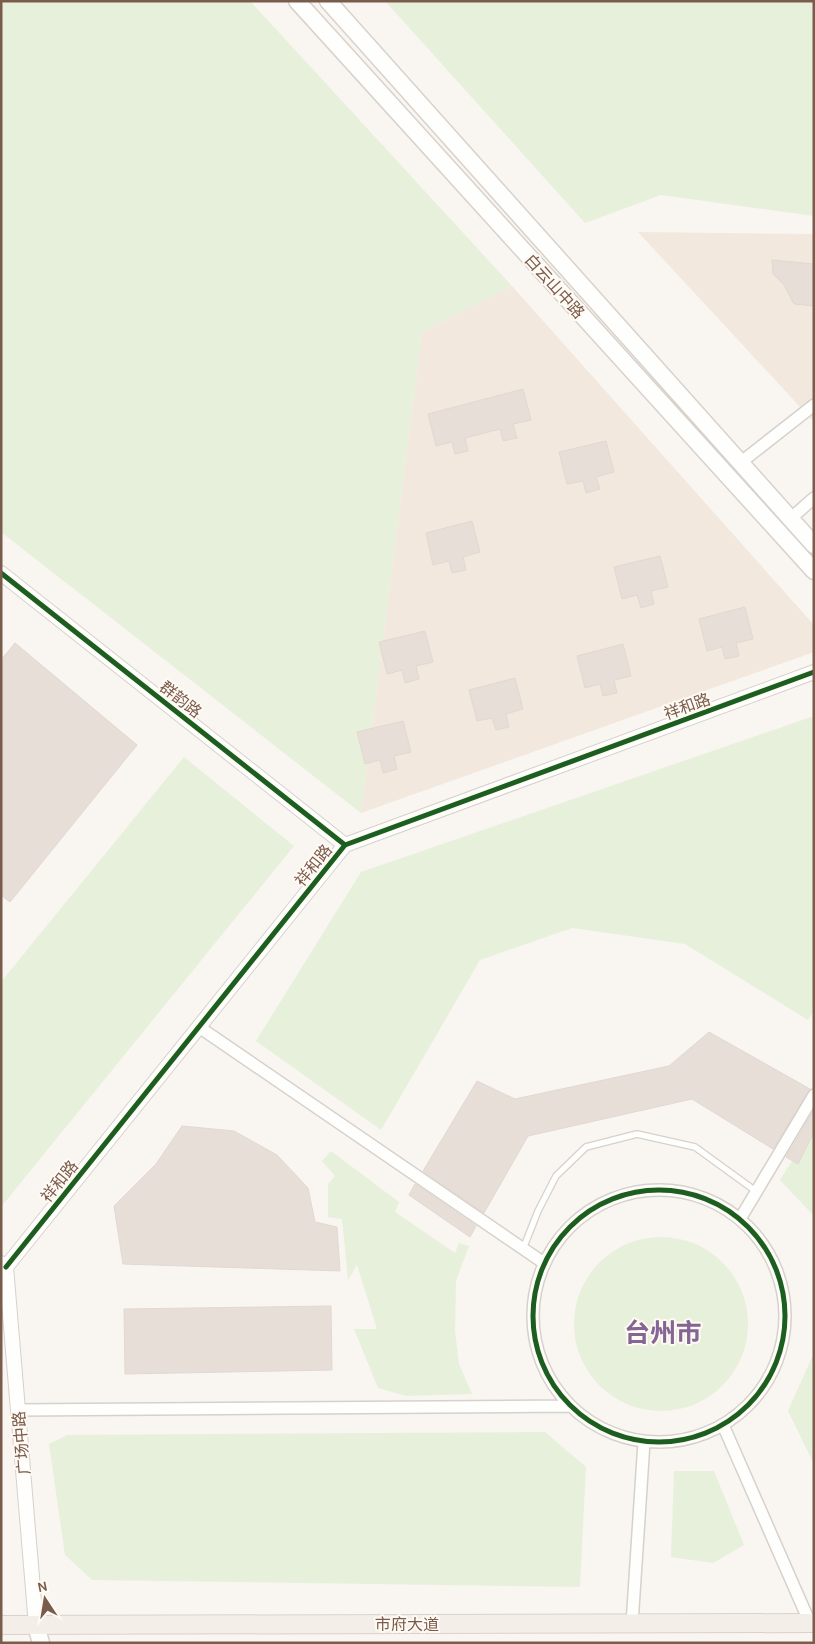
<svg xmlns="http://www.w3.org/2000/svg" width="815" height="1644" font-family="Karla,'Noto Sans SC',sans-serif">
	<rect width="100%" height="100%" fill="#f9f5f0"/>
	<!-- residential -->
	<path fill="#f2e8de" d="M638,232L814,234V422Z
		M512,286L814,625V652L361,813L422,332Z"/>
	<!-- green -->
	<path fill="#e7f0db" d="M1,1H250L512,286L422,332L361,813L1,532Z
		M385,1H814V216L661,195L585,223Z
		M814,716V1011L808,1020L685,944L572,928L480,960L381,1130L256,1041L361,872Z
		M184,757L294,846L1,1207V982Z
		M814,1126V1216L780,1180Z
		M331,1151L399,1202L395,1212L455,1253L459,1243L469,1246L456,1281L455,1331L459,1364L472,1394L406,1396L378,1388L354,1329H377L357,1265L348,1280L342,1219L328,1217V1184L335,1176L322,1161Z
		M574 1324a87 87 0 1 1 174 0a87 87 0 1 1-174 0Z
		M812,1357H814V1464L788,1411Z
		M545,1432L586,1467L580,1587L92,1580L65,1555L49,1444L67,1435Z
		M674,1471H714L744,1545L713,1563L671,1557Z"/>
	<!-- building -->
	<path fill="#e6ded7" stroke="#e2d8d2" d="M772,260L814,264V306L794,304L784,285L773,274Z
		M523,389L531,420L513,424L517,438L503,441L500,429L465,438L468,451L455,454L452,442L436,446L428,414Z
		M606,441L614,472L596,477L600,489L586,493L583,481L567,484L559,452Z
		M472,521L480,552L463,557L466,570L452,573L449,561L433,565L426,533Z
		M660,556L668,587L651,591L654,604L641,608L637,595L622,599L614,567Z
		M745,607L753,639L736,643L739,656L725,659L722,647L707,651L699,619Z
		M425,631L433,662L416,666L419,679L405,683L402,670L387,674L379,642Z
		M15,643L137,745L10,902L1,895V660Z
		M623,644L631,676L614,680L617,693L603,696L600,684L585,688L577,656Z
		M515,678L523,709L506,714L509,727L496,730L492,718L477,721L469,690Z
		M403,721L411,752L394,756L397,769L383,773L380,760L365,764L357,732Z
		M709,1032L810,1089L773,1149L692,1099L528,1136L484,1213L423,1171L477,1081L515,1099L669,1066Z
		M814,1110V1132L798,1164L786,1157Z
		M182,1126L234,1131L277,1155L308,1188L315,1222L337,1227L340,1271L123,1264L114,1206L156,1164Z
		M415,1184L476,1226L470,1237L409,1195Z
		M331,1306L332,1370L125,1374L124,1309Z"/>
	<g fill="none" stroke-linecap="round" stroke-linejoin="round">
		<defs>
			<path id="service" d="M523,1249L538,1211L556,1176L586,1147L637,1134L695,1147L757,1192"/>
			<path id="minor" d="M740,463L814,405
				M790,519L814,498
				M199,1027L544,1263
				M533 1316a126 126 0 1 1 252 0a126 126 0 1 1-252 0Z
				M740,1219L814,1095
				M18,1410L569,1406
				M723,1425L810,1623
				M632,1624L644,1442"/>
			<path id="tertiary" d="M1,573L345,845
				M1,1263L6,1267L36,1625
				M6,1267L345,845L814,672"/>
			<path id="secondary" d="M297,1L814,571
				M328,1L814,545
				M36,1625L41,1643"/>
			<path id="primary" d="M1,1625L814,1623"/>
		</defs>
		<!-- service casing -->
		<use href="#service" stroke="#d7d1cb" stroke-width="8"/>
		<!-- minor casing -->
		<use href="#minor" stroke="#d7d1cb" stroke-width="14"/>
		<!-- tertiary casing -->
		<use href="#tertiary" stroke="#d7d1cb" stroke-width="16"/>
		<!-- secondary casing -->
		<use href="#secondary" stroke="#d9d2cb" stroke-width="19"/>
		<!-- primary casing -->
		<use href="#primary" stroke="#dad1cc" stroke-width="20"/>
		<!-- service -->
		<use href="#service" stroke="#fefefd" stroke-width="5.5"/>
		<!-- minor -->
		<use href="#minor" stroke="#fefefd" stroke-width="11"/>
		<!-- tertiary -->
		<use href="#tertiary" stroke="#fefefd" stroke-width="14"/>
		<!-- secondary -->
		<use href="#secondary" stroke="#fefefd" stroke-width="16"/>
		<!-- primary -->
		<use href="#primary" stroke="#f3eee8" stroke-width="18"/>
		<defs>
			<path id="cycleway" d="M1,573L345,845
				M533 1316a126 126 0 1 1 252 0a126 126 0 1 1-252 0Z
				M6,1267L345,845L814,672"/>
		</defs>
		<!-- cycleway casing -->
		<use href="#cycleway" stroke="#fffaf3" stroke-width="8"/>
		<!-- cycleway -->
		<use href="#cycleway" stroke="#1b5e20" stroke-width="5"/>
	</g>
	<g text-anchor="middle" stroke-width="4" stroke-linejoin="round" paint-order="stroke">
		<!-- street labels -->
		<g font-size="16" fill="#7a5c4d" stroke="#fffaf3">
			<text transform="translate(555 286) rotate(48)" y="6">白云山中路</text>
			<text transform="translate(181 699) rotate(38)" y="6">群韵路</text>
			<text transform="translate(687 706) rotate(-20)" y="6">祥和路</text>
			<text transform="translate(313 865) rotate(-51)" y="6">祥和路</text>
			<text transform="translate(59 1181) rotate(-51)" y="6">祥和路</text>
			<text transform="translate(21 1443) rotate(-95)" y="6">广场中路</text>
			<text x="407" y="1630">市府大道</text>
		</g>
		<!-- town labels -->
		<g font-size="26" font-weight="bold" fill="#846695" stroke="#fffaf3">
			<text x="663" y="1342">台州市</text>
		</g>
	</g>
	<!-- border -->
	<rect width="815" height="1644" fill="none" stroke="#7a5c4d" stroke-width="5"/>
	<!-- north arrow -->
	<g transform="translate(45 1599) rotate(348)" stroke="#fffaf3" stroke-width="4" paint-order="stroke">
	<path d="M0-4L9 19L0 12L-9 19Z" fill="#7a5c4d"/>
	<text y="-8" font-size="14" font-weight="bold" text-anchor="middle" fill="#7a5c4d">N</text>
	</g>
</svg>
